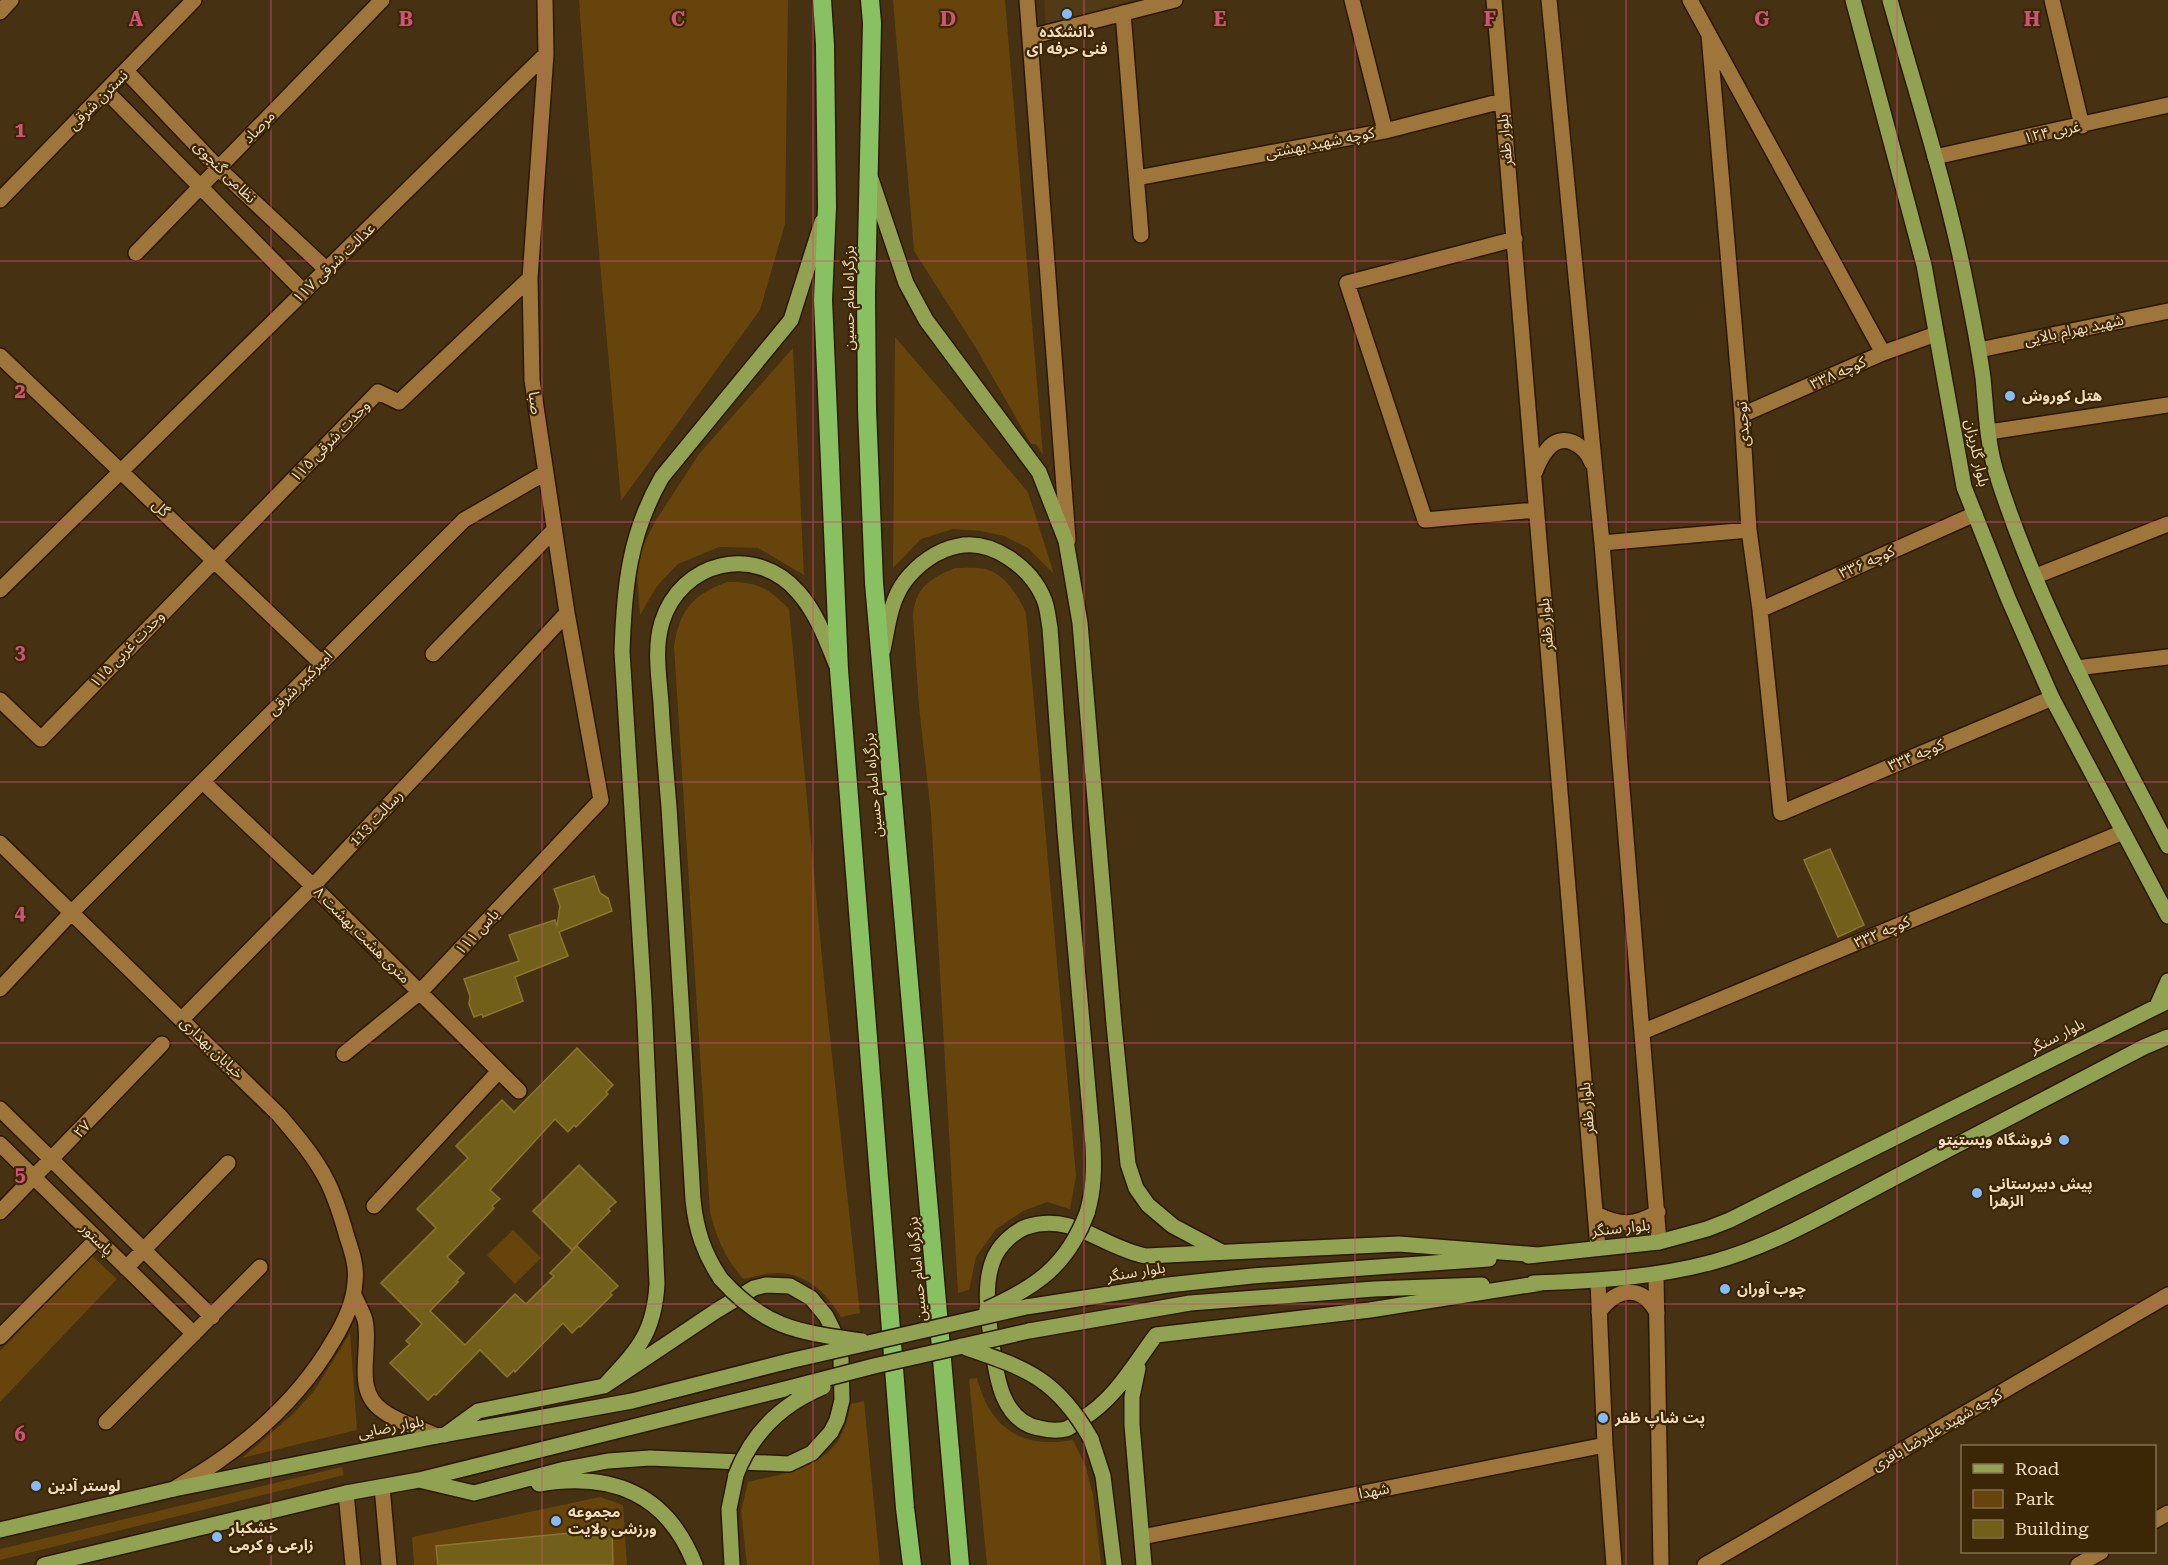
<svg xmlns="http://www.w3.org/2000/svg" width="2168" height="1565" font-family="'Roboto Serif','Noto Sans Arabic',serif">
	<rect width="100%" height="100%" fill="#463112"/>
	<!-- built -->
	<path fill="#533a17" d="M1044,0H1133L1046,27Z"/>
	<!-- green -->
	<path fill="#66440b" d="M579,0H788L785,224L760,310L621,501C607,334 590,167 579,0Z
		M893,0H1005L1043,455L1036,444H1031L976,348L914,251Z
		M895,337L1028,492L1054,574L1028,548L1004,536L981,531L953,529L921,539L893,568Z
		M793,348L804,575L758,548L719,547L678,564L657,586L640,615L636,560L656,520L699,454Z
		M955,568C966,568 983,566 993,572C1009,580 1019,598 1026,613L1076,1176L1070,1209L1047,1202L1023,1211L996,1229L976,1257L969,1290L958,1293L931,814L919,707L913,617C914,589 930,578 955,568Z
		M727,582C758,582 767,587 789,609L826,1000L860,1313L841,1317C827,1294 806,1272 776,1273C766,1273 754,1277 743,1279C725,1257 717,1240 710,1212L674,647C679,611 692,595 727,582Z
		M513,1230L541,1258L515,1284L487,1255Z
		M92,1256L117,1279L0,1402V1351Z
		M350,1333L357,1430L242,1458L293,1414L314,1391Z
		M977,1378C990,1428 1021,1449 1073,1440L1086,1467L1093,1495L1101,1565H987L969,1379Z
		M864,1401L880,1565H747L741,1511L748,1482C776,1475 808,1471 830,1450C843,1439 847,1420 851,1404Z
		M342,1467L344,1475L0,1560V1549Z
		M600,1497L623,1505L627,1565H414L412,1537Z"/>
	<!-- building -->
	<path fill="#725f19" stroke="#8a7632" stroke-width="1.5" d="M1830,849L1864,925L1838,937L1804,860Z
		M594,876L600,893L608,898L612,911L559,932L568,956L515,977L523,1001L483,1017L482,1014L474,1017L469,1004L470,996L464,979L519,961L509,935L555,920L557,926L560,906L554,889Z
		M577,1048L613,1085L606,1092L608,1094L576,1127L574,1125L568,1132L555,1119L490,1190L500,1199L492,1206L494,1208L447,1257L464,1273L456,1281L458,1282L430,1311L465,1345L515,1294L526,1304L554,1276L550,1273L577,1246L618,1286L610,1293L612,1295L580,1327L579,1326L572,1333L563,1323L515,1372L514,1370L507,1377L480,1350L436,1395L434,1394L428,1400L390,1363L410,1344L406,1341L422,1324L381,1283L436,1228L417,1209L468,1158L456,1146L502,1100L514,1112Z
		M579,1165L616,1202L608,1209L610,1211L572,1250L533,1211Z
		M612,1529L613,1565H438L436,1546Z"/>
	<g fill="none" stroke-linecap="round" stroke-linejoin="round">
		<defs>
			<path id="minor" d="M1027,0L1068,540
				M1352,0L1385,131
				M1494,0L1598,1248
				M1549,0L1602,543L1659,1242
				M1690,0L1883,353
				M2052,0L2082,126
				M0,12L11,0
				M1123,13L1141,235
				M1709,35L1742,415L1749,530L1760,610L1781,813L2052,698
				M1030,37L1175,0
				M126,71L219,169L327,270
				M106,91L304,292
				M1935,157L2168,105
				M1137,178L1385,131L1502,101
				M0,200L194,0
				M1515,239L1347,283L1425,520L1536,510
				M136,253L382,0
				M1979,350L2168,311
				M0,356L320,662
				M1742,415L1883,353L1936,334
				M1989,432L2168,405
				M1535,472C1538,464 1542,456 1547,450C1562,430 1585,445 1592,463
				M1602,543L1749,530
				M2036,576L2168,524
				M0,590L546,54
				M1760,610L1975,514
				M433,654L554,530
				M2076,668L2168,657
				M0,700L41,739L378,392L399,402L530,278
				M203,782L313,886L519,1091
				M0,843L279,1115C297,1136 315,1157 327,1181C336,1199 342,1219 347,1237C352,1252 357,1267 355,1282C354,1303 344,1323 333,1341C304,1391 263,1430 217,1462C203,1472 188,1480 174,1489
				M0,989L71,913L464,520L545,473
				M182,1019L313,886L567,613
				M1642,1032L2123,832
				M344,1054L420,992L601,800L567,613L532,380L530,278L546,54L545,0
				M0,1109L212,1317
				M0,1144L194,1334
				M374,1206L498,1072
				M0,1212L162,1044
				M1596,1214C1621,1226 1634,1226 1658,1212
				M126,1268L228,1163
				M1656,1274L1661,1565
				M1598,1281L1605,1445L1614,1565
				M354,1295C357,1303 363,1312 365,1320C372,1350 352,1390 383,1411C399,1423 420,1428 437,1436
				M1599,1312C1617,1287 1642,1284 1657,1313
				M0,1337L97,1239
				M106,1422L260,1267
				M382,1487L389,1565
				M346,1493L353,1565
				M2154,1521L2168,1513
				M1142,1537L1605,1445
				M1705,1565L2168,1295
				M2078,1565L2101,1552"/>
			<path id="major" d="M1853,0L1924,265L1964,487L2008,598L2052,698L2168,916
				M1890,0C1917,96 1948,191 1967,289C1973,319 1979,348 1983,378C1986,409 1987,442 1996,472C2037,603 2105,725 2168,846
				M871,179L906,283L926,320L1039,472L1066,541L1080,623L1114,1024L1128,1164L1136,1188L1148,1205L1173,1226L1220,1251
				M883,650C888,626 890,601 905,581C918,564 937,550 958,546C992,539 1030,567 1043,597C1048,607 1048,618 1050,628L1065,832L1093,1145C1094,1169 1094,1190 1087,1213
				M2157,1006L2168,981
				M1538,1255L1399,1244L1146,1256C1101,1247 1074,1212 1026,1227C1013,1232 999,1246 994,1258C983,1283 988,1317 992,1344C996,1374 1001,1421 1039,1428C1047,1430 1058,1431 1066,1429C1071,1427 1077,1422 1082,1419C1115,1399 1133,1366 1156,1335L1370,1310L1542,1283
				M1528,1256L1659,1242L1707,1229L1730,1220L2168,1001
				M721,1279C704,1254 696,1230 693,1200C685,1069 678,938 669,807C666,772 663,738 661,703C659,677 654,648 662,622C681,561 755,543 798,592C816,612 826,639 836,664
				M1533,1283C1593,1281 1654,1278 1713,1262C1775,1245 1833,1210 1890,1180C1975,1136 2059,1091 2144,1047L2168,1037
				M1026,1307L1168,1285L1252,1276L1489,1259
				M1029,1331L1190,1303L1374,1289L1482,1285
				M1138,1368L1132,1397V1425L1144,1565
				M604,1386C637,1350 654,1335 657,1284L644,1000L622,652C624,588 629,534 662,477L791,320L822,222
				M1091,1439L1103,1476L1114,1565
				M419,1480L474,1493L565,1469L608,1461L650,1458L789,1464L812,1453L831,1432L837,1420L842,1400L841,1359L833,1330L826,1316L811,1298L790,1286L766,1285L754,1288L716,1311L604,1386L478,1411L445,1435
				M539,1484C612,1472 667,1493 695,1565
				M0,1530L174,1489L437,1436L632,1401L789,1361
				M44,1565L346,1493L419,1480L793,1387
				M732,1565L729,1509L736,1475"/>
			<path id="highway" d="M822,0L825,45L827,207L823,300L839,670L905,1508L912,1565
				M870,0L872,23L866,293L867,409L874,583L960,1565"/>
		</defs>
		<!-- minor casing -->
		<use href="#minor" stroke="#2c1800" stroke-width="18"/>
		<!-- major casing -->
		<use href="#major" stroke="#2c1800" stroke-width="18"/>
		<!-- highway casing -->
		<use href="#highway" stroke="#2c1800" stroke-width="21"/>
		<!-- minor -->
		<use href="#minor" stroke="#9e753b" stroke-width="15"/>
		<!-- major -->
		<use href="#major" stroke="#91a252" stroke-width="15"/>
		<!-- highway -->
		<use href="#highway" stroke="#88c062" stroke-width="18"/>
		<defs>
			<path id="major-bridge" d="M721,1279C766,1329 798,1332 862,1341
				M987,1309C1036,1287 1067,1266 1087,1213
				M961,1346C1025,1368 1056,1377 1091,1439
				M789,1361L1026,1307
				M793,1387L874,1366L1029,1331
				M736,1475C752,1433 782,1404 823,1387"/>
		</defs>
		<!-- major-bridge casing -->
		<use href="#major-bridge" stroke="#2c1800" stroke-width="18" stroke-linecap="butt"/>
		<!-- major-bridge -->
		<use href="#major-bridge" stroke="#91a252" stroke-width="15"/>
	</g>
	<!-- grid -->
	<path fill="none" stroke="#d05279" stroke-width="1.5" stroke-opacity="0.55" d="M271,0V1565M542,0V1565M813,0V1565M1084,0V1565M1355,0V1565M1626,0V1565M1897,0V1565M0,261H2168M0,522H2168M0,782H2168M0,1043H2168M0,1304H2168"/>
	<!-- markers -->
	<g fill="#86bbfb" stroke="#3b2706" stroke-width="2">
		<circle cx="1067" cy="14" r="6"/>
		<circle cx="2010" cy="396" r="6"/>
		<circle cx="2064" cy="1140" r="6"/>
		<circle cx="1977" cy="1193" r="6"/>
		<circle cx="1725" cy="1289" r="6"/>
		<circle cx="1603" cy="1418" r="6"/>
		<circle cx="36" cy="1486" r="6"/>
		<circle cx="556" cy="1521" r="6"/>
		<circle cx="217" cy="1537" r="6"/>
	</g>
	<g text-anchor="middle" stroke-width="4.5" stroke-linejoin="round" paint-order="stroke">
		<!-- poi labels -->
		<g font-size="15" font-weight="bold" fill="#f2dbbf" stroke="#3b2706" text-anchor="start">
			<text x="1067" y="37" text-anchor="middle">دانشکده<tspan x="1067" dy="17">فنی حرفه ای</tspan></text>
			<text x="2022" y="401">هتل کوروش</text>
			<text x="2052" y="1145" text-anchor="end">فروشگاه ویستیتو</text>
			<text x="1989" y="1189">پیش دبیرستانی<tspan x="1989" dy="17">الزهرا</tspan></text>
			<text x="1737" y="1294">چوب آوران</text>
			<text x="1615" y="1423">پت شاپ ظفر</text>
			<text x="48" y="1491">لوستر آدین</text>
			<text x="568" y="1517">مجموعه<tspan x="568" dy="17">ورزشی ولایت</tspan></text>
			<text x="229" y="1533">خشکبار<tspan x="229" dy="17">زارعی و کرمی</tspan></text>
		</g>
		<!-- street labels -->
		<g font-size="15" fill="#f2dbbf" stroke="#3b2706">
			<text transform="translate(98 100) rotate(-45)" y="5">نسترن شرقی</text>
			<text transform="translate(259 127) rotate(-46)" y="5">مرصاد</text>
			<text transform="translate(2052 132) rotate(-12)" y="5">۱۲۴ غربی</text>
			<text transform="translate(1505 140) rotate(-95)" y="5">بلوار ظفر</text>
			<text transform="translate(1320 143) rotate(-11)" y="5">کوچه شهید بهشتی</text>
			<text transform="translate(225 172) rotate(45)" y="5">نظامی گنجوی</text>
			<text transform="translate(334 263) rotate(-44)" y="5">۱۱۷ عدالت شرقی</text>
			<text transform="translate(849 298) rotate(-90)" y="5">بزرگراه امام حسین</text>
			<text transform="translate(2074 330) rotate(-12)" y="5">شهید بهرام بالایی</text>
			<text transform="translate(1838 373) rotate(-24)" y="5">کوچه ۳۳۸</text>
			<text transform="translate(535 403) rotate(82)" y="5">صبا</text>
			<text transform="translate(1743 424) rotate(-94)" y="5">توحیدی</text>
			<text transform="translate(330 441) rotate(-46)" y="5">۱۱۵ وحدت شرقی</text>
			<text transform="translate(1977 453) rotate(78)" y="5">بلوار گلریزان</text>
			<text transform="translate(161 508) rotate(44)" y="5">گل</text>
			<text transform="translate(1867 562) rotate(-24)" y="5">کوچه ۳۳۶</text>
			<text transform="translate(1546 624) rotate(-95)" y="5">بلوار ظفر</text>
			<text transform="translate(127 649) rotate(-46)" y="5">۱۱۵ وحدت غربی</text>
			<text transform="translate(300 683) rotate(-45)" y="5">امیرکبیر شرقی</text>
			<text transform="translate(1916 755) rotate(-23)" y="5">کوچه ۳۳۴</text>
			<text transform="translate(873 785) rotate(-95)" y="5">بزرگراه امام حسین</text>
			<text transform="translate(376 818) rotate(-47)" y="5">رسالت 113</text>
			<text transform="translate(477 932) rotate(-47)" y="5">یاس ۱۱۱</text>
			<text transform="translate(1882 932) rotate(-23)" y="5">کوچه ۳۳۲</text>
			<text transform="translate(362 935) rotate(45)" y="5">۸ متری هشت بهشت</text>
			<text transform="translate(2057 1036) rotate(-27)" y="5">بلوار سنگر</text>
			<text transform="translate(212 1048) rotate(44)" y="5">خیابان بهداری</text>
			<text transform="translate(1587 1108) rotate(-95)" y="5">بلوار ظفر</text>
			<text transform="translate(82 1129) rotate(-46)" y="5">۲۷</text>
			<text transform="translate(1621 1228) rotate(-6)" y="5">بلوار سنگر</text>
			<text transform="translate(97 1239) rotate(45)" y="5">پاستور</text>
			<text transform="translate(917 1269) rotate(-95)" y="5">بزرگراه امام حسین</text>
			<text transform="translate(1136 1272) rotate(-9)" y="5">بلوار سنگر</text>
			<text transform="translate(391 1427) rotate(-11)" y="5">بلوار رضایی</text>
			<text transform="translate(1937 1430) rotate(-30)" y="5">کوچه شهید علیرضا باقری</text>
			<text transform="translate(1374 1491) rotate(-11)" y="5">شهدا</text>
		</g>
	</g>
	<g font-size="20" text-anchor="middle" font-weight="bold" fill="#d05279" stroke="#3b2706" stroke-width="4.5" stroke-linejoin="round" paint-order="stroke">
		<text x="136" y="26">A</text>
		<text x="406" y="26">B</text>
		<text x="678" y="26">C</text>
		<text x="948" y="26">D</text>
		<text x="1220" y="26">E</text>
		<text x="1490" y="26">F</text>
		<text x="1762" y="26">G</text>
		<text x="2032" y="26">H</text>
		<text x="20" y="137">1</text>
		<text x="20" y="398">2</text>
		<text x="20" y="659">3</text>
		<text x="20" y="920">4</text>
		<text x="20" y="1181">5</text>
		<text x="20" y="1441">6</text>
	</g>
	<!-- legend -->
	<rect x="1961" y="1445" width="195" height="108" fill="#3b2706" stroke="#846f50" stroke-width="1.5"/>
	<rect x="1973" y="1464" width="30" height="9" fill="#91a252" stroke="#846f50" stroke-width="1.5"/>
	<text x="2015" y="1475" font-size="18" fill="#f2dbbf">Road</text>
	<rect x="1973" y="1490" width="30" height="18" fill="#66440b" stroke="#846f50" stroke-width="1.5"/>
	<text x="2015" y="1505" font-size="18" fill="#f2dbbf">Park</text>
	<rect x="1973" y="1520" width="30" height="18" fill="#725f19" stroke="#846f50" stroke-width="1.5"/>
	<text x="2015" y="1535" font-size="18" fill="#f2dbbf">Building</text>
</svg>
